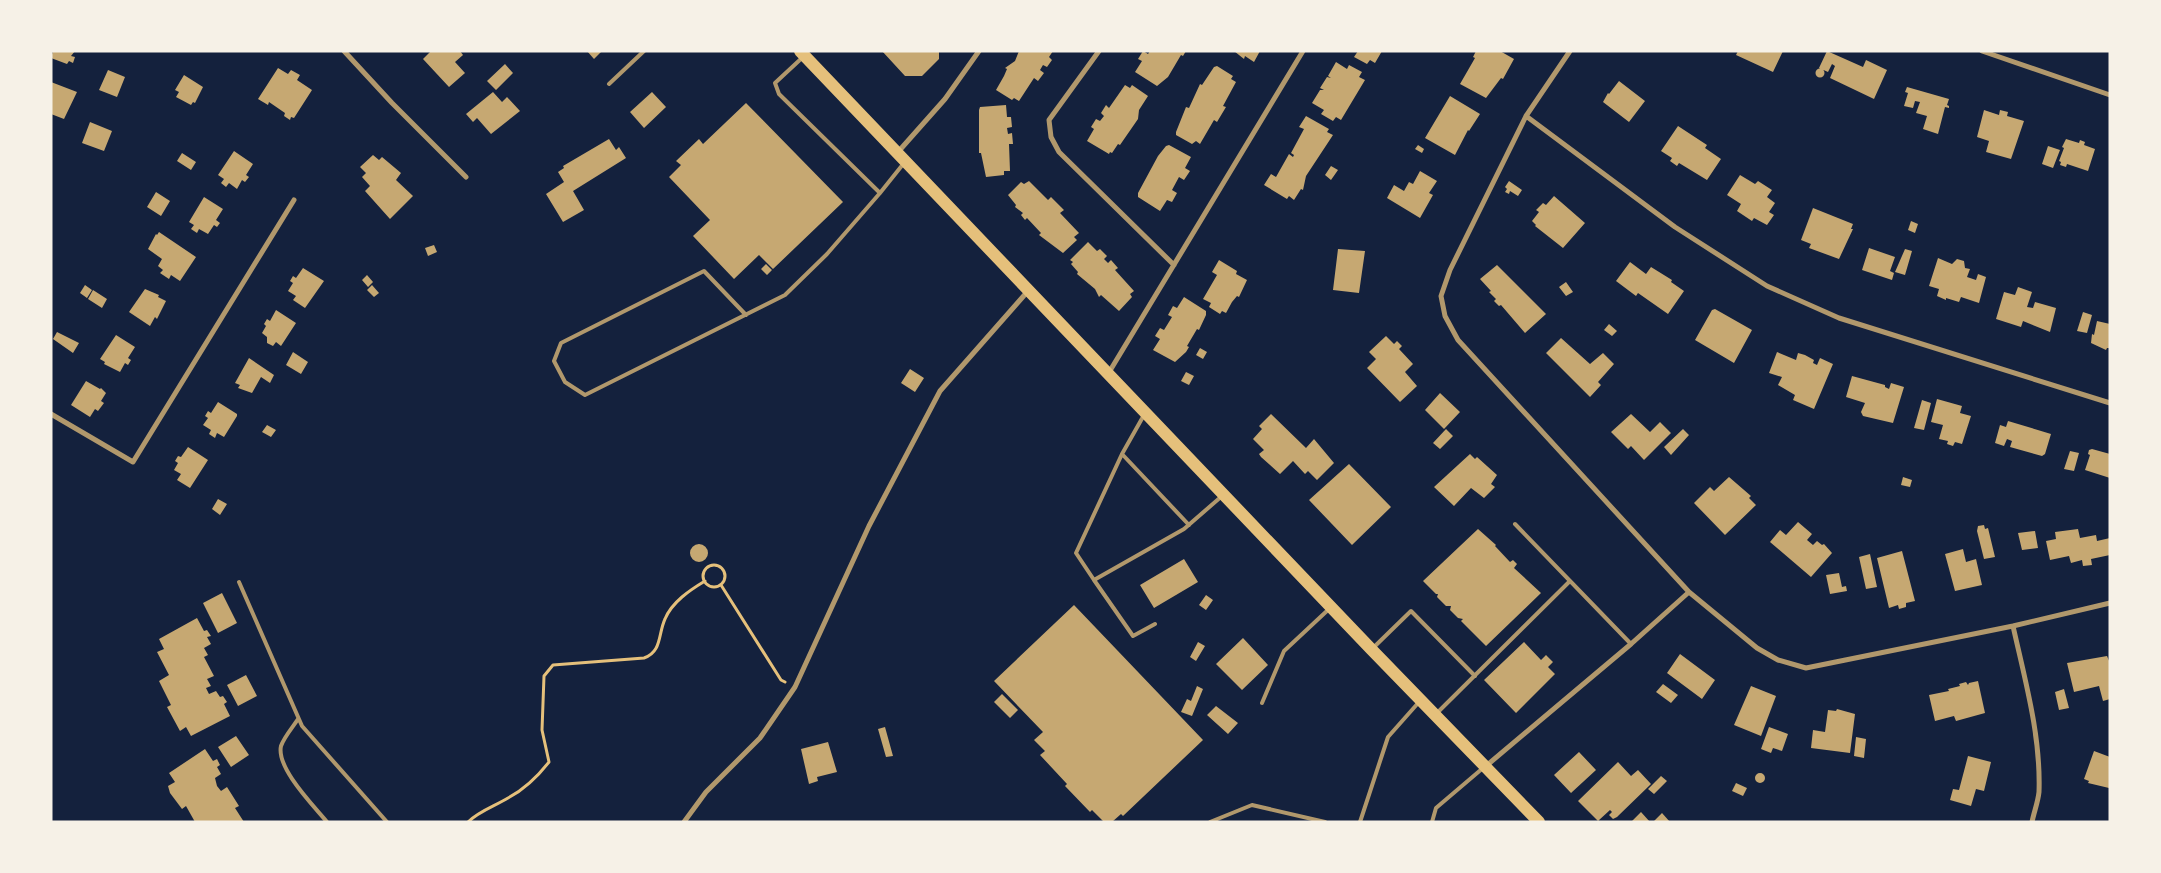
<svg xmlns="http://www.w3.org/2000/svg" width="2161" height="873" font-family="Merriweather,serif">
	<rect width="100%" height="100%" fill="#14213d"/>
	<!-- building -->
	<path fill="#c6a872" d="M53,51H75L71,56L75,57L73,63L69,61L67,64L51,58Z
		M431,51H460L463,55L455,62L465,73L449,87L423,59Z
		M587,51H602L594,59Z
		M882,51H939V59L922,76H905Z
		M1019,51H1053L1049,57L1052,60L1047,67L1043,65L1040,70L1044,73L1038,81L1034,78L1019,101L1014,98L1012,100L996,90L1004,76L1007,69L1005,68L1015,61Z
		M1143,51L1148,54L1150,51H1186L1183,56L1181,55L1168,77L1157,86L1135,72L1142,61L1138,59Z
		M1234,51H1260L1254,62L1245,56L1244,59Z
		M1358,51H1382L1375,63L1370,60L1367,64L1354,57Z
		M1476,51H1500L1514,59L1503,79L1501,78L1486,98L1460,84L1475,58L1473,57Z
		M1738,51H1783L1773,72L1736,55Z
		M1827,51L1863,67L1866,60L1887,70L1874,99L1830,78L1835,66L1832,64L1828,72L1819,68Z
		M1336,62L1347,69L1349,65L1362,72L1359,77L1365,80L1341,120L1336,117L1333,121L1321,114L1324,110L1312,103L1320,90H1324L1320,88L1327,77L1331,78L1328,76Z
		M505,64L513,73L496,90L487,81Z
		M1217,66L1233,76L1231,79L1236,82L1223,106L1226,107L1217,122L1214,120L1200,144L1196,141L1192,144L1176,135V132L1186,107L1189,108L1200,84L1202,85L1214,67Z
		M278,68L288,74L291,70L300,75L297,80L312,90L294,118L291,117L290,120L284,116L285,113L269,102L268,105L258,99Z
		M1815.5 73a4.5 4.5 0 1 1 9 0a4.5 4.5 0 1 1-9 0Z
		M108,70L125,77L117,97L99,90Z
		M184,75L203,87L195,103L193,102L191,105L176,97L179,92L175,90Z
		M1619,81L1645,101L1629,122L1603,102L1608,93L1609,94Z
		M51,82L77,92L64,119L51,114Z
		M1125,85L1130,88L1132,85L1148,96L1139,110L1138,119L1120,145L1118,144L1112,153L1110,152L1109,154L1087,141L1094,129L1091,127L1096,119L1100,121L1104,116L1101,113L1106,105L1109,108Z
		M1907,87L1949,99L1947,105L1949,106V108L1945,107L1938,134L1923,129L1927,116L1916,113L1920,102L1915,101L1913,108L1904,106L1908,93L1905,92Z
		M493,92L502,102L507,97L520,111L491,134L477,118L473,122L466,114Z
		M652,92L666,107L644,128L630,112Z
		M1450,96L1480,114L1469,131L1468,130L1455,155L1425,138Z
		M746,103L843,202L773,269L759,255L734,279L693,236L710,220L669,177L681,165L676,161L699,139L703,144Z
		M1006,105L1007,117H1011L1012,127L1007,128L1008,134L1012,133L1013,144H1009L1010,171H1004V175L986,177L981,153H979V110L980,107Z
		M1984,110L1999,115L2000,110L2008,112L2007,116L2024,121L2011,159L1986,152L1989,141L1977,137Z
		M1306,116L1329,129L1327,132L1333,135L1306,176L1303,190L1301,189L1294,200L1289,196L1287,199L1264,185L1271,174L1276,177L1289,154L1293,157L1294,155L1291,153L1304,129L1299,127Z
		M90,122L112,131L104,151L82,143Z
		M1678,126L1707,145L1705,148L1721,159L1707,180L1679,163L1677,166L1670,161L1672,158L1661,151Z
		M609,139L616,150L619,147L626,158L573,191L584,210L563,222L546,194L564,182L558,172L564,168L563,166Z
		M2066,139L2079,143L2080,140L2085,142L2084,145L2095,149L2088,171L2067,164L2066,167L2060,165L2061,162L2059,161L2064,148L2062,147Z
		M1169,145L1191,157L1185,168L1190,171L1184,180L1179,177L1172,190L1177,193L1172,202L1167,200L1160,211L1138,197V193L1158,156L1166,146Z
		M1418,145L1424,149L1422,153L1415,149Z
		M2048,146L2060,150L2053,168L2042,164Z
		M234,151L253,164L246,175L249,177L245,182L242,180L237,189L229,183L226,187L221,183L224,179L218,175Z
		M182,153L196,162L191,170L177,161Z
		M373,155L379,160L382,157L401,173L396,180L413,196L390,219L365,191L370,186L362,177L366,173L360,167Z
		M1331,166L1338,170L1331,180L1325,175Z
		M1420,171L1437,181L1429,193L1433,195L1420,218L1387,198L1394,185L1404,191L1409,182L1413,184Z
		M1740,175L1755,184L1758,181L1772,190L1767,197L1775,203L1769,212L1774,215L1767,225L1754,218L1752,221L1737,211L1741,204L1727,195Z
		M1029,181L1048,200L1051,197L1064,210L1060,213L1079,233L1074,237L1077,240L1063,253L1039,235L1041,233L1027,218L1025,220L1021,215L1023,213L1015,207L1016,205L1008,195L1021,182L1024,184Z
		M1509,181L1522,190L1518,196L1510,191L1509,194L1505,192L1507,189L1505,187Z
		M156,192L170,201L161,216L147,207Z
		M1554,196L1585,223L1563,248L1535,226L1536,225L1532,221L1539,212L1536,210L1543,203L1546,205Z
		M204,197L223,209L216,220L220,223L217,227L214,225L208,234L199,229L197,233L191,229L194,225L189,222Z
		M1813,208L1853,224L1851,229H1853L1839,259L1809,248L1811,244L1801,240Z
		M1911,221L1918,224L1915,233L1908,230Z
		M159,232L196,257L180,281L171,275L169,279L160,273L163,270L158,266L162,259L148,249L156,234L157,235Z
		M1088,242L1097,251L1100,249L1107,256L1104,259L1108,263L1111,260L1118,268L1115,270L1134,291L1130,294L1132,297L1119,311L1101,295L1099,297L1095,289L1077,274L1078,272L1071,264L1073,262L1070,260Z
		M434,245L437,252L428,256L425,248Z
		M1869,248L1895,257L1890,271L1894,273L1892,280L1862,270Z
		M1338,249L1365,251L1359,293L1333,290Z
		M1905,249L1912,251L1905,275L1895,272Z
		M1938,258L1952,264L1957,259L1964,261L1965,268L1970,269L1967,277L1976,280L1978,274L1986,277L1979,303L1961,297L1959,302L1946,298V300L1937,296L1939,289L1929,286Z
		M1219,260L1237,271L1236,274L1247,280L1239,297L1237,296L1232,302L1226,313L1222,311L1220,314L1209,307L1211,303L1203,299L1217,275L1212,272Z
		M1630,262L1646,274L1651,267L1672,280L1671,282L1684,291L1668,314L1638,293L1636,296L1616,281Z
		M766,264L772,270L767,275L761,269Z
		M1497,265L1546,314L1525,333L1501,305L1499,306L1494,301L1496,299L1489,292L1491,291L1480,279Z
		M303,268L324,281L305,308L293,300L296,296L288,291L293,283L290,281L293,276L296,278Z
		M367,275L373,282L368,287L362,280Z
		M1566,282L1573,292L1566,296L1559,287Z
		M85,285L92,290L87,298L80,293Z
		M372,285L379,293L374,297L367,290Z
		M2018,287L2032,292L2027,307L2033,308L2035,302L2056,308L2050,332L2023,321L2021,327L1996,319L2004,292L2015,295Z
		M145,289L159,295L158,297L166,301L157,319L155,317L150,326L129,312Z
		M93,290L107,299L102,308L88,299Z
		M1184,297L1206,311V315L1199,330L1197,329L1187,346L1189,347L1186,352L1175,362L1153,350L1160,339L1155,336L1160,328L1164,330L1172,317L1168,315L1173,306L1177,308Z
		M1715,309L1752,330L1734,363L1695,340L1712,310Z
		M276,310L296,323L281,346L276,342L273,346L267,343V337L262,333L266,326L264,324L267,319L270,321Z
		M2083,312L2092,315L2087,333L2077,331Z
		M2097,321L2110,324V348H2107L2106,350L2091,343L2092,334L2094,335Z
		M1609,324L1617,331L1612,336L1604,330Z
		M57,332L79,343L73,353L53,339Z
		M116,335L135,347L128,358L131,360L128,365L125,363L120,372L104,364L105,362L100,359Z
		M1386,336L1394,344L1397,341L1402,346L1399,349L1413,364L1405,372L1417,386L1400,402L1367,368L1376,359L1369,352Z
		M1561,338L1590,364L1603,353L1614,364L1598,382L1601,385L1590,397L1546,353Z
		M1200,348L1207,352L1203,359L1196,355Z
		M293,352L308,362L301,374L286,365Z
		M1777,352L1796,360L1798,353L1805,355L1814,360L1813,363L1817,365L1820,358L1833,364L1814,409L1793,400L1795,395L1778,385L1782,377L1769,373Z
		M249,358L274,375L270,383L261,377L252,393L238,388L240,385L235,383Z
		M910,369L924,378L915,392L901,383Z
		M1186,372L1194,376L1189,385L1181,381Z
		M1852,376L1885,385V387L1889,389L1891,383L1904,387L1893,423L1863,416L1861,412L1865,403L1846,397Z
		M86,381L100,389L101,388L106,393L101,401L104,403L98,411L95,409L90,417L71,405Z
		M1440,393L1460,412L1444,429L1425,410Z
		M1937,399L1962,406L1960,413L1971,416L1962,444L1955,442L1953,446L1947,444L1948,441L1939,439L1943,425L1931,422Z
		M1922,400L1931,403L1924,430L1914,428Z
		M218,402L237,414V416L224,437L217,433L215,438L209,434L211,430L203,425L208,418L205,416L208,411L211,413Z
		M1271,414L1306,448L1314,439L1334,463L1317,480L1308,471L1305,474L1293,461L1280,474L1261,457L1259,454L1264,450L1253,439L1262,429L1259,426Z
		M1631,414L1650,432L1660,422L1671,433L1644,460L1631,446L1628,449L1611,432Z
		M2008,421L2051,434L2045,454L2042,456L2010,447L2012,441L2007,439L2004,446L1995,443L2000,425L2006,427Z
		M267,425L276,430L271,437L262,432Z
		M1446,429L1453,436L1440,449L1433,443Z
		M1683,429L1689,435L1671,455L1664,447Z
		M188,447L208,460L190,488L177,480L181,474L174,470L178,463L175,461L178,456L181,457Z
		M2092,449L2110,454V478L2085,470L2090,455L2088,454L2089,450Z
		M2070,451L2079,453L2074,471L2064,469Z
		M1470,454L1475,459L1477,457L1497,475L1491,484L1495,487L1484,498L1471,488L1454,506L1434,487Z
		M1349,464L1391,507L1352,545L1309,500Z
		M1729,477L1751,496L1749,498L1756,505L1725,535L1694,503L1710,487L1714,491Z
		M1903,477L1912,480L1910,487L1901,485Z
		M218,499L227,504L220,515L212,509Z
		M1798,522L1812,534L1807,540L1813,545L1817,541L1822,545L1824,544L1832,553L1811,577L1770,542L1780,530L1786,535Z
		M1984,525L1985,529L1988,528L1995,557L1984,559L1977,531L1978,526Z
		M1478,529L1496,545L1495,546L1510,562L1513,560L1517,564L1514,568L1541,593L1486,646L1461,621L1463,619L1458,618L1450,610L1451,606H1446L1437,597L1438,594H1436L1423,581Z
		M2078,529L2080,538L2096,535L2097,541L2110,538V555L2091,559L2092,565L2083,566L2082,560L2071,563L2069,556L2050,560L2046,541L2056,539L2055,532Z
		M2035,531L2038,548L2022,550L2018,533Z
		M690 553a9 9 0 1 1 18 0a9 9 0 1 1-18 0Z
		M1963,549L1966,562L1976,559L1982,585L1955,591L1945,554Z
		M1902,551L1915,601L1906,603V607L1899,609L1898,605L1889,608L1877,558Z
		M1870,554L1877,587L1866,589L1859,557Z
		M1184,559L1198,582L1154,608L1140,585Z
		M1839,573L1842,587L1846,586L1847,591L1830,594L1826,575Z
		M222,593L237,623L218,633L203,603Z
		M1206,595L1213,600L1206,610L1199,605Z
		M1074,605L1203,740L1123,816L1121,814L1112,822H1104L1092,810L1090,812L1065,786L1067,784L1040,755L1045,751L1034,740L1043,732L994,681Z
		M197,618L204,631L207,630L211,636L207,637L211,644L204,648L208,655L204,657L214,676L207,679L211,686L206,688L209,694L216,691L220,697L223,696L227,702L224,704L230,716L191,736L186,727L180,731L167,707L171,705L159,681L169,675L157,652L164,649L159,639Z
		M1243,638L1268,665L1242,690L1216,664Z
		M1198,642L1205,646L1196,661L1190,657Z
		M1524,642L1541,660L1546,655L1553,662L1548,667L1555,674L1516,713L1484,680Z
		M1680,654L1715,680L1702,699L1667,673Z
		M2107,656L2110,663V699L2103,701L2099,686L2074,692L2067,663Z
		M246,675L257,696L238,706L227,685Z
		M1978,681L1985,713L1956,721L1954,716L1935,721L1929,695L1949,691L1948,689L1960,686L1959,684L1966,682L1968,685L1969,683Z
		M1663,684L1678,695L1671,703L1656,692Z
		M1197,686L1203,689L1192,716L1181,712L1187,699L1191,701Z
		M1751,686L1776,696L1761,736L1734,725Z
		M2064,689L2069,708L2059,710L2055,692Z
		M1002,694L1018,710L1010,718L994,702Z
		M1216,706L1238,723L1228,734L1207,715Z
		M1837,709L1855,714L1850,753L1811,748L1813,730L1825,732L1828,710L1836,711Z
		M885,727L893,756L886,757L878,729Z
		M1769,727L1788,734L1782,751L1773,748L1771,753L1761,749Z
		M236,736L249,755L231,767L218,747Z
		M1856,737L1866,739L1864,758L1854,756Z
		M828,742L837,772L817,777L818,781L809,784L801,749Z
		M205,749L213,761L217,759L220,765L217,767L221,774L215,778L217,786L221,791L227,787L239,806L235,808L244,822H195L186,806L182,809L170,793L168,786L175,782L169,773Z
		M2094,751L2110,757L2109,788L2088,783L2089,781L2084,779Z
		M1579,752L1596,770L1571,793L1554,775Z
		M1968,756L1991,762L1984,791L1976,789L1971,806L1950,800L1953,789L1959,790Z
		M1618,762L1631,776L1638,770L1651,784L1617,817L1613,819L1609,815L1612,812L1610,810L1598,821L1578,801Z
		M1755 778a5 5 0 1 1 10 0a5 5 0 1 1-10 0Z
		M1661,776L1667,781L1654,794L1648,789Z
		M1736,783L1747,788L1743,796L1732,791Z
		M1641,812L1650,822H1631Z
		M1662,813L1670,822H1653Z"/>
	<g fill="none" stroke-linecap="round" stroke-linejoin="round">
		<!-- path -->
		<path stroke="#e5c07b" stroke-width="3" d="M703 576a11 11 0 1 1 22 0a11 11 0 1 1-22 0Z
			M721,585L781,680L785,682
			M468,822C479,811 495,806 508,798C525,789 538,776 549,762L542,730L544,676L553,665L644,658C662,652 658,634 665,619C672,602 690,590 705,581"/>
		<!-- service -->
		<path stroke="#b1986c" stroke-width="4" d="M803,57L775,83L779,94L880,193L904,163
			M609,84L644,51
			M746,315L704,271L561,343L554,361L565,382L585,395L785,295L827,254L880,193
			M1122,454L1144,415
			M1515,524L1631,644
			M1189,525L1122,454L1076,553L1094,580L1184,529L1222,496
			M1094,580L1133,636L1155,624
			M239,582L302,726L387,822
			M1373,648L1411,611L1475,676
			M1262,703L1284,651L1329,609
			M1437,713L1570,581
			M298,719C293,727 284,737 281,746C276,768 314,806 327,822
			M1210,822L1252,805L1325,822
			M1360,822L1388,737L1419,702
			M1432,822L1436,808L1483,768"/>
		<!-- minor -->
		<path stroke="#b1986c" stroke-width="5" d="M344,51L392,103L466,177
			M1099,51L1049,120L1051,137L1059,152L1174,265
			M1570,51L1526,116L1450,270L1441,296L1445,316L1458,340L1689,592L1757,648L1778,660L1806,668L2013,626L2110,603
			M1982,51L2110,95
			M1526,116L1675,227L1767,286L1839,318L2110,403
			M898,152L945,99L979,51
			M1108,374L1303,51
			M51,414L133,462L294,200
			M2013,626C2025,680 2041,736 2039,792C2038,802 2034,812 2032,822
			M1486,766L1631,644L1689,592
			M684,822L706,792L760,738L795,687L869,526L940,391L1028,291"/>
		<!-- primary -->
		<path stroke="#e5c07b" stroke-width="12" d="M800,51L1371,649L1539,822"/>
	</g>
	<!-- border -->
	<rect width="2161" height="873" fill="none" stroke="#f6f1e7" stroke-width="105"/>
</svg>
